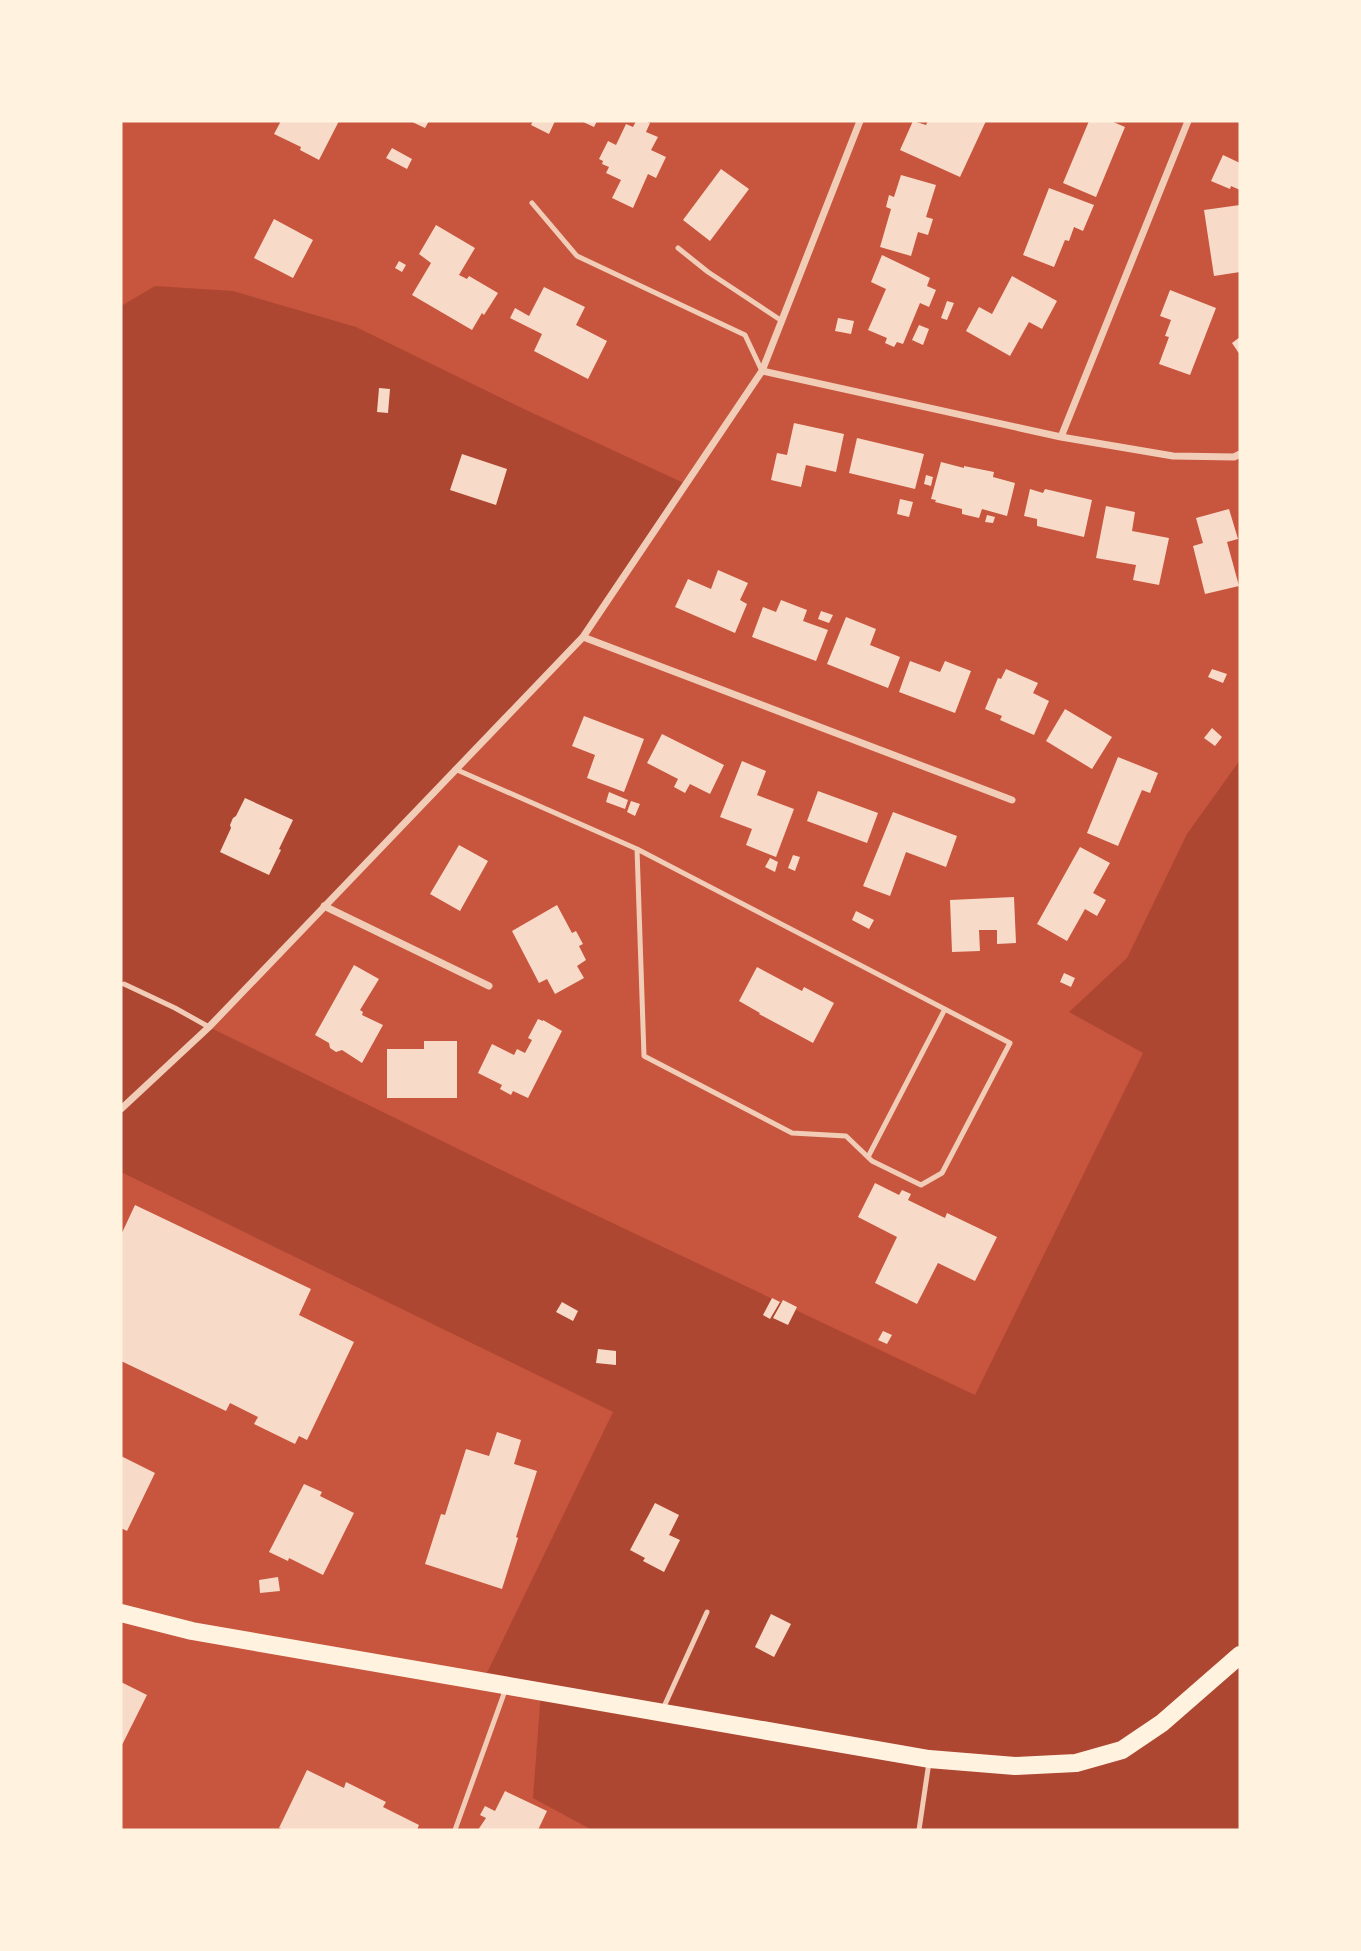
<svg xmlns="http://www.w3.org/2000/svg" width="1361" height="1951" font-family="'IBM Plex Sans',sans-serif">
	<rect width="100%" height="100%" fill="#c8553d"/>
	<!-- green -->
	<path fill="#ae4732" d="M155,286L233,291L356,327L526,410L686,484L583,637L209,1027L522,1180L975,1395L1143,1053L1069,1012L1127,958L1187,834L1240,760V1830H592L533,1798L541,1691L483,1681L613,1412L121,1172V306Z"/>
	<!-- building -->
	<path fill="#f7dbc8" d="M281,121H339L319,160L300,150L301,147L274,134Z
		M410,121H429L425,128Z
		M533,121H555L549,134L531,125Z
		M581,121H597L594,127Z
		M636,121H645L650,123L646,132L658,137L651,150L666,157L656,178L648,174L633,208L612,198L621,180L606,173L609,167L602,164L603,161L599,159L608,141L616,145L626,124L633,127Z
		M913,121L926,125L928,121H986L960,177L900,150Z
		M1089,121H1111L1125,127L1096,197L1063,183Z
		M392,148L412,159L407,169L386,158Z
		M1223,155L1240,163V190L1231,186L1230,189L1211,181Z
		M721,169L749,189L710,241L683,220Z
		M901,175L936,185L926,217L933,219L928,235L918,232L911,256L880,247L891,209L886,207L889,195L894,197Z
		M1049,188L1094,205L1083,231L1074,227L1069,241L1065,240L1054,267L1023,255Z
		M1240,205V272L1214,276L1204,210Z
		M274,219L313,240L293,278L254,258Z
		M436,225L475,248L459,275L467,279L469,276L498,293L484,315L482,313L472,330L412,295L431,263L419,254Z
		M882,255L930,278L927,286L936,290L929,307L920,303L903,344L897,342L894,347L885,343L887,338L868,330L886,289L871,282Z
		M399,261L406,265L402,272L395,268Z
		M1012,276L1057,301L1042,329L1029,322L1010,356L966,331L979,307L992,314Z
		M544,287L585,307L576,325L607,341L588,379L534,351L542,334L510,318L515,308L529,316Z
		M1170,290L1216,308L1190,375L1159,364L1169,337L1165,336L1171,320L1160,316Z
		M947,301L954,303L947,320L941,318Z
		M838,318L854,321L851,334L835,331Z
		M919,325L929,329L923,345L912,340Z
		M1240,337V355L1232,343Z
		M379,388L390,389L388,413L377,412Z
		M794,423L844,434L836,472L806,465L801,487L771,480L777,453L787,455Z
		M857,438L924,454L915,489L849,473Z
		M462,454L507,469L496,505L450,490Z
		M941,462L964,468V466L994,472L993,477L1015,483L1007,516L982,509L979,518L962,514V509L935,502L936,500L931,499Z
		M926,475L933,477L931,486L924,484Z
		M1030,489L1043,493L1045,489L1092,500L1084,537L1037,526V519L1024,516Z
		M900,499L913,502L909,517L897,514Z
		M1106,506L1135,512L1132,531L1169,538L1159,585L1133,580L1136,565L1096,558Z
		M1229,509L1238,539L1227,542L1239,586L1205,594L1193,546L1203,543L1196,518Z
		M987,515L995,517L993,523L985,522Z
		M718,570L748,583L740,600L747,604L735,633L675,607L688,579L711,589Z
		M781,600L807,610L803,621L828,630L816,661L752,637L763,607L776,612Z
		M821,611L833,615L829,623L818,619Z
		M846,617L876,629L870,645L900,657L888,688L827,664Z
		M910,661L940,672L945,661L971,671L955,713L899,692Z
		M1006,669L1038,683L1033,693L1049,701L1034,735L1000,720L1002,716L985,709L998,678L1001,679Z
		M1212,669L1227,674L1223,683L1208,677Z
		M1065,709L1112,737L1092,769L1046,741Z
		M584,716L644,739L624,792L587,778L595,755L572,746Z
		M1212,728L1222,737L1215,746L1204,738Z
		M662,734L724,765L710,794L690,784L685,793L674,787L678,779L647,763Z
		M1118,757L1158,773L1150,793L1142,790L1118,846L1087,833Z
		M742,761L766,771L757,795L794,809L776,857L746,845L752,829L720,817Z
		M818,791L878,813L867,843L807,821Z
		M609,792L628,800L625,809L606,802Z
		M245,798L293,820L279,849L281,850L269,875L220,852L231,828L230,825L233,818L236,816Z
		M631,801L640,804L635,816L627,812Z
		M893,812L957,836L946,867L906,852L890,896L863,886Z
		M459,845L488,861L460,911L430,894Z
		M1080,847L1110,863L1093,893L1106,900L1097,916L1085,909L1067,941L1037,924Z
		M793,855L800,857L795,871L788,868Z
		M770,858L778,862L775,872L765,867Z
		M1014,897L1016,943L997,944V930H979L980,951L952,952L950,900Z
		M557,905L572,933L576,931L583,944L579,946L586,960L577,966L584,978L555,994L547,979L539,983L512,931Z
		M856,911L874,920L869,929L852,920Z
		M354,965L379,979L360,1010L363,1012L362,1015L383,1025L362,1063L342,1050L336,1052L330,1048L329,1043L315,1035Z
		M757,967L802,991L804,987L834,1003L813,1043L759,1014L760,1013L739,1001Z
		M1064,973L1075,978L1071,987L1060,982Z
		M538,1019L543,1021V1020L562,1031L528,1098L513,1091L511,1095L500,1089L502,1085L478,1073L492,1044L514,1055L517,1049L525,1053L532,1040L528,1038Z
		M424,1041H457V1098H387V1049H424Z
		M875,1183L899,1195L902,1190L911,1194L908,1200L945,1218L947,1213L997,1237L975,1281L938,1263L917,1304L875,1283L897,1237L858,1217Z
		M135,1205L311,1289L299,1315L354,1342L307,1440L299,1436L295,1444L254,1424L258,1417L230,1403L226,1411L121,1361V1235Z
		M772,1298L780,1302L770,1319L763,1315Z
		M783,1300L797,1307L788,1325L773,1318Z
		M562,1302L578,1311L573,1321L556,1312Z
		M883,1331L892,1335L887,1344L878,1340Z
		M598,1349L616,1351V1365L596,1363Z
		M497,1432L521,1440L514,1464L537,1471L516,1537L518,1538L502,1589L425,1564L441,1514L445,1515L466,1449L489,1456Z
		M121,1456L155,1473L127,1531L121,1528Z
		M304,1484L322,1492L320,1496L354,1513L323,1575L289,1558L288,1561L269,1552Z
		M655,1503L679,1515L669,1535L680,1540L664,1572L643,1561L645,1558L630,1550Z
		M278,1577L280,1591L260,1593L259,1580Z
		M771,1614L791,1624L774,1657L755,1647Z
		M121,1682L147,1695L121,1747Z
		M307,1770L344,1788L346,1782L386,1802L383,1807L419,1825L417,1830H285L279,1828Z
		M505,1791L547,1811L538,1830H478L486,1818L480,1815L485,1806L495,1811Z"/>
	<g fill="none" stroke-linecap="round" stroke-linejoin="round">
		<!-- service -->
		<path stroke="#f1ccb7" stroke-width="5" d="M532,203L577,256L745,335L762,371
			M678,248L708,272L782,321
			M455,769L637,849L1010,1043L942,1173L921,1185L872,1161L846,1136L792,1133L644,1056L637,849
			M124,984L175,1008L209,1027
			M868,1157L945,1009
			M662,1711L707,1612
			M455,1830L506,1688
			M919,1830L929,1762"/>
		<!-- minor -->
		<path stroke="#f1ccb7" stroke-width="7" d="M762,371L1061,437L1173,456L1234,457L1240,454
			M1061,437L1188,121
			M583,637L1012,800
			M324,906L489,986
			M121,1109L209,1027L583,637L762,371L860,121"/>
		<!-- primary -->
		<path stroke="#fff3e0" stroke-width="18" d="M121,1613L192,1631L929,1759L1015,1766L1076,1763L1122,1750L1162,1723L1240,1655"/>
	</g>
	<!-- border -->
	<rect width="1361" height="1951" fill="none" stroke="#fff3e0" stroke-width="245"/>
</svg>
